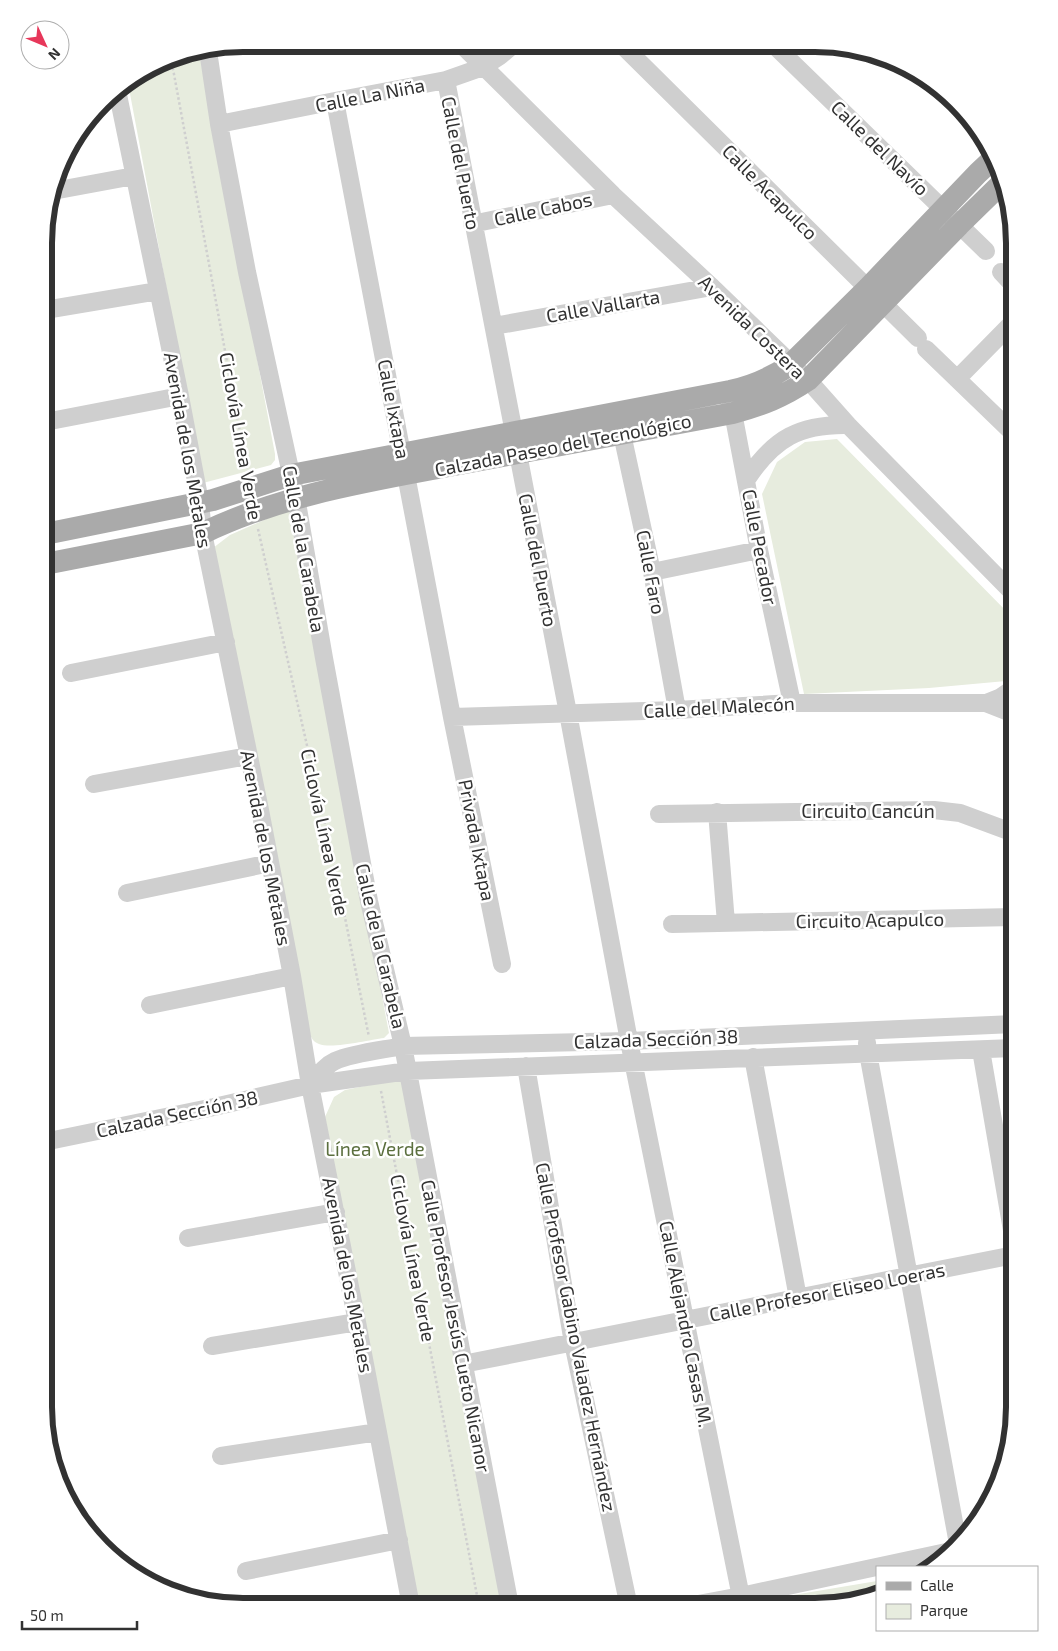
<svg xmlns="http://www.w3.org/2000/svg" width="1058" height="1651" font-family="'Exo 2',sans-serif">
	<rect width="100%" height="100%" fill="#fff"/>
	<!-- green -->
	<path fill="#e7ecde" d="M199,52L275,454V460L271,465L203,483L128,83L167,59Z
		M837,439L1014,619V672L1006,681L929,688L804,694L762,494L777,462L805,442Z
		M289,509L389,1033L384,1038C369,1040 332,1049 319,1044C313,1042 311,1037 309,1032L213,548L230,535Z
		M404,1078L504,1606H419L325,1117L334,1097L345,1090Z
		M877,1581V1595L815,1607H753L752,1602Z"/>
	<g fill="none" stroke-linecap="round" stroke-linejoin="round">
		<!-- path -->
		<path stroke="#cfcfcf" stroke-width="2.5" stroke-dasharray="2.5 2.5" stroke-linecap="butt" d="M171,58L247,470
			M258,529L337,878L369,1037
			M381,1091L479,1606"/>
		<!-- minor -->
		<path stroke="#cfcfcf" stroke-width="18" d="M461,44L613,195L712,287L808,380L848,425L1014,594
			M622,45L918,338
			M774,45L986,251
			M208,51L219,124L247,272L296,497L324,658L369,901L403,1046L510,1606
			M446,80L568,713L629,1041L743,1607
			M117,90L180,396L200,502L203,533L260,810L292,976L310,1085L357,1322L411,1606
			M335,101L452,717L502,964
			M219,124L335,101L446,80L483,67L500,56L513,45
			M53,191L134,176
			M472,224L613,195
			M1001,272L1014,286
			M45,310L158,291
			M494,326L712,287
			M926,349L1014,434
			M957,379L1014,321
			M731,402L759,550L792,703
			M45,422L180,396
			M622,434L652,572L677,710
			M747,479C774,438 800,424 848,425
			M652,572L759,550
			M71,673L226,642
			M986,703L1001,697L1014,688
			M452,717L677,710L792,703H986L1014,714
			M94,784L248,756
			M717,812L726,923
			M659,814L934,810L960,813L1014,833
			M127,893L270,863
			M672,924L1014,917
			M150,1005L292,976
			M867,1043L868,1053L958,1544
			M981,1050L1014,1242
			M753,1057L798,1298
			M526,1066L573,1343L629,1607
			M310,1085C317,1077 324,1066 335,1061C353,1053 383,1050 403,1046L629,1041L1014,1024
			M44,1142L214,1107L310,1085L408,1071L1014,1048
			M188,1238L336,1212
			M212,1346L357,1322
			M463,1364L1014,1255
			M221,1456L378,1432
			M246,1571L399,1540
			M682,1607L741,1596L951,1551"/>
		<!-- major -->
		<path stroke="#aaa" stroke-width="22" d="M45,534L213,500L291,475L730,391C753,386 772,378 791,364L868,288L978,173L994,158
			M45,564L203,533C281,495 369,481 454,465C547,448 640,431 733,413C762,405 783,397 808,380L959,225L1002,183"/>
	</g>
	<g text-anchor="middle" stroke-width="5" stroke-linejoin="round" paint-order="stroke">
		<!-- street labels -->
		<g font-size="19" fill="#323232" stroke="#fff">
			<text transform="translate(370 95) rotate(-11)" y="7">Calle La Niña</text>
			<text transform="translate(880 148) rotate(44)" y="7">Calle del Navío</text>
			<text transform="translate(461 163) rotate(79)" y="7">Calle del Puerto</text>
			<text transform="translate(770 192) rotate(45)" y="7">Calle Acapulco</text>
			<text transform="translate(543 209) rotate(-12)" y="7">Calle Cabos</text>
			<text transform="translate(603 306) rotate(-10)" y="7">Calle Vallarta</text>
			<text transform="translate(752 327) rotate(44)" y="7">Avenida Costera</text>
			<text transform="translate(394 409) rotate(79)" y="7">Calle Ixtapa</text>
			<text transform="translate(241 436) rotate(80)" y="7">Ciclovía Línea Verde</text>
			<text transform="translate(563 445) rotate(-11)" y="7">Calzada Paseo del Tecnológico</text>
			<text transform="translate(188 450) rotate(80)" y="7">Avenida de los Metales</text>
			<text transform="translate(760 547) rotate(79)" y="7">Calle Pecador</text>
			<text transform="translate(304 549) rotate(80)" y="7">Calle de la Carabela</text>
			<text transform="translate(538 560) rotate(79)" y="7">Calle del Puerto</text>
			<text transform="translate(651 572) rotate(79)" y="7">Calle Faro</text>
			<text transform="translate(719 707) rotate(-3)" y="7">Calle del Malecón</text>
			<text x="868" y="818">Circuito Cancún</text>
			<text transform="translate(325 832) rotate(78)" y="7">Ciclovía Línea Verde</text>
			<text transform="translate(477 840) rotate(79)" y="7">Privada Ixtapa</text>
			<text transform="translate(266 848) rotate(79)" y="7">Avenida de los Metales</text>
			<text transform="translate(870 920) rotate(-1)" y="7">Circuito Acapulco</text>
			<text transform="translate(381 946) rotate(77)" y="7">Calle de la Carabela</text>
			<text transform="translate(656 1039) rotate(-2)" y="7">Calzada Sección 38</text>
			<text transform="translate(177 1114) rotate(-12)" y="7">Calzada Sección 38</text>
			<text transform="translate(413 1258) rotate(79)" y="7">Ciclovía Línea Verde</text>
			<text transform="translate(348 1275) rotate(79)" y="7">Avenida de los Metales</text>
			<text transform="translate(827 1292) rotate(-11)" y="7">Calle Profesor Eliseo Loeras</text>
			<text transform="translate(686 1324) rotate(79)" y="7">Calle Alejandro Casas M.</text>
			<text transform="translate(456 1326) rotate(79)" y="7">Calle Profesor Jesús Cueto Nicanor</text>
			<text transform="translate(576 1337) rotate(79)" y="7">Calle Profesor Gabino Valadez Hernández</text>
		</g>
		<!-- park labels -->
		<g font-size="19" fill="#5b6f3e" stroke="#fff">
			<text x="375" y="1156">Línea Verde</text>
		</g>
	</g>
	<!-- crop -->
	<path d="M0 0H1058V1651H0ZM243 52H815A191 191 0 0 1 1006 243V1407A191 191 0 0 1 815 1598H243A191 191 0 0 1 52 1407V243A191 191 0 0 1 243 52Z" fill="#fff" fill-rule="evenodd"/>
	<path fill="none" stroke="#323232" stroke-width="6" d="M243 52H815A191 191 0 0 1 1006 243V1407A191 191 0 0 1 815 1598H243A191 191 0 0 1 52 1407V243A191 191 0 0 1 243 52Z"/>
	<!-- legend -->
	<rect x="876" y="1566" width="162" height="65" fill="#ffffff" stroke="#adadad"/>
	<rect x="886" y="1582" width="25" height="8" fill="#aaaaaa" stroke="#adadad"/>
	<text x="920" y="1591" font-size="15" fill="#323232">Calle</text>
	<rect x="886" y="1604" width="25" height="15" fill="#e7ecde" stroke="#adadad"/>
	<text x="920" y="1616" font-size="15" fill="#323232">Parque</text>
	<!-- north arrow -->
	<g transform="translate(45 45) rotate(134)"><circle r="24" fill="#ffffff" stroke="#adadad"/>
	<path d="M0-4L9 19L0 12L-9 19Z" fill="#e7375a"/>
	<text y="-8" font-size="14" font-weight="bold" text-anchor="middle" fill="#323232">N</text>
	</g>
	<!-- scale -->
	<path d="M22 1621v8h115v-8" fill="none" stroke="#323232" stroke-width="2.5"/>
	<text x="30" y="1621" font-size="15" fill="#323232" stroke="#ffffff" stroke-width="4" paint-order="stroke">50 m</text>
</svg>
